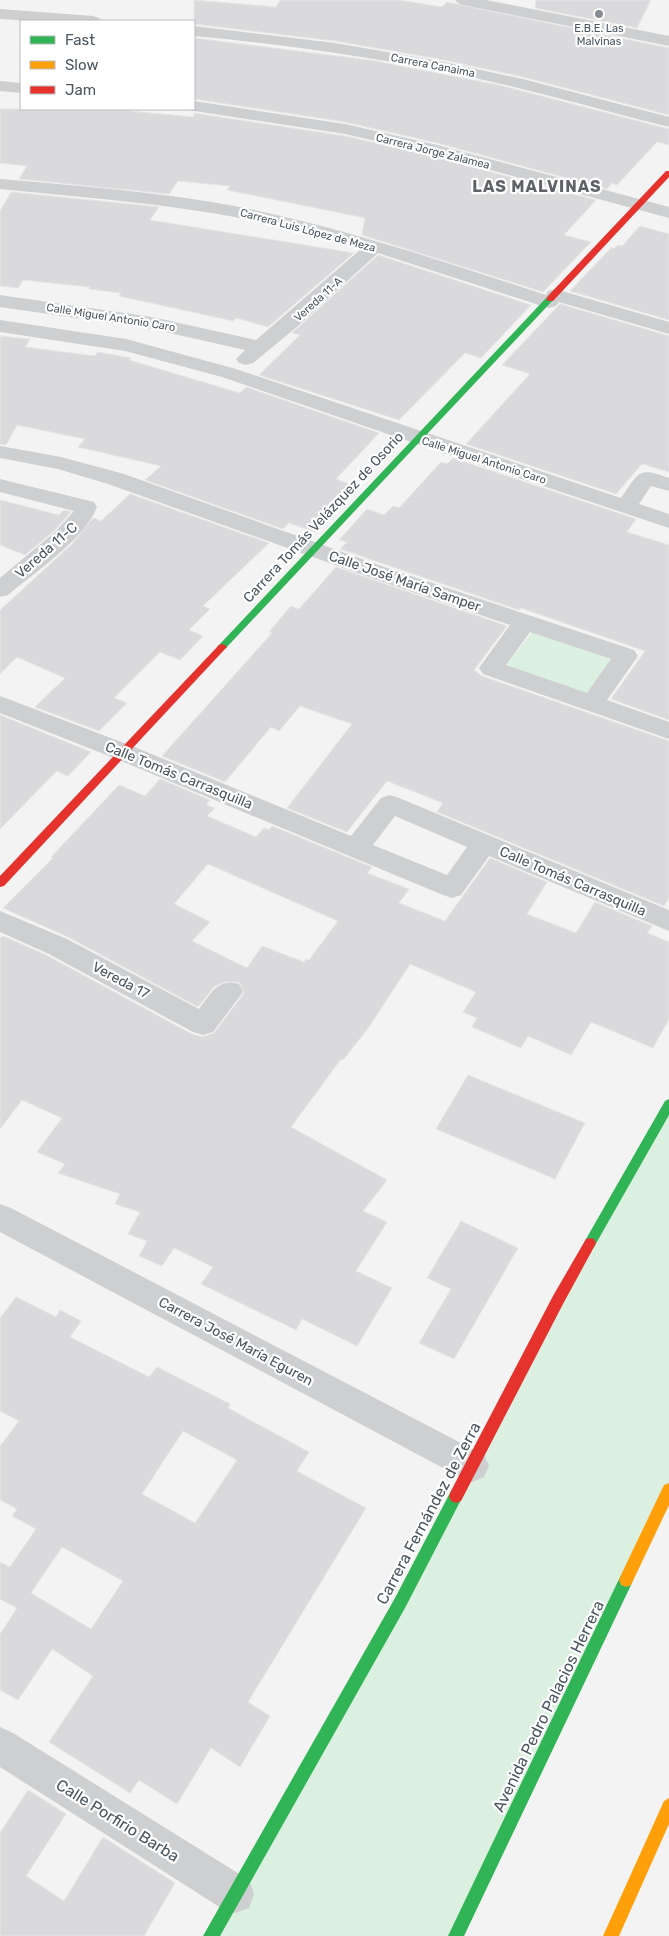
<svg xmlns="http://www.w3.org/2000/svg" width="669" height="1936" font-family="Rubik,sans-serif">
	<rect width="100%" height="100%" fill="#f4f3f3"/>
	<!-- green -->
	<path fill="#dbf0e1" d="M533,631L615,661L587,699L504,668Z
		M669,1104V1490L456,1936H211Z"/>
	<!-- building -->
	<path fill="#dadadc" stroke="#e5e5e6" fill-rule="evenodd" d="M194,0L276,7L280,0H399L442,7L447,2L669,48V115L523,77L439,59L335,41L194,24Z
		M536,0H651L637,28L535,8Z
		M194,38L370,60L499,85L669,129V145L657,142L617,185L612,183L607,189L437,143L345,122L194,99Z
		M0,109H130L129,111L194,117V113L345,136L427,155L596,200L564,235L591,242L543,292L362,235L365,218L227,190L230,186L178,181L169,194L19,179L27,166L0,163Z
		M11,192L159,207L150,220L354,253L268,327L236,318L233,321L119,296L121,293L89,289L90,287L23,280L18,288L0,286V211Z
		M640,226L669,234V320L570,291L611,248H615L618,245L622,246Z
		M378,255L531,305L481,358L465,353L399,420L259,375L300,335L292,333Z
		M560,304L669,336V472L642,464L616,494L466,444L530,374L502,365Z
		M0,336L30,339L25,347L95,356L98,352L131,358L129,360L240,393L246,387L379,433L336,479L349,484L336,498L345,501L315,532L289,523L283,529L145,480L161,466L78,447L85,439L17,425L6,445L0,444Z
		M453,458L636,519L627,532L669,545V720L611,699L645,651L521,608L519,610L340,549L347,542L339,540L367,509L384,515L393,506L399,508L441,462L447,464Z
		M130,494L269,543L203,606L210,609L189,630L203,636L180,660L160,652L114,698L127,703L99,731L35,707L65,678L17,657L0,674V610L72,544L93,518L101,521Z
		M0,500L59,515L64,510L71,512L54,531L25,555L0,545Z
		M336,567L507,626L474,670L482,676L669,741V898L664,906L437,812L443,803L387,781L347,832L287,808L352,724L300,706L279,731L271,727L225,782L162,756L272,633L269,632L291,606L299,609Z
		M0,715L91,752L68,776L57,771L0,829Z
		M160,779L210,800L206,805L215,808L207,816L256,837L264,828L269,830L272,826L372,867L367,873L409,889L399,903L445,921L490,858L547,882L527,914L576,933L595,902L652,926L647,933L669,942V1019L653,1048L591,1022L571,1055L528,1036L521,1048L472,1027L477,1018L463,1012L476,992L410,964L369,1027L343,1060L341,1059L291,1127L387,1180L363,1211L387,1222L356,1271L392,1288L357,1346L302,1319L296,1330L201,1284L213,1267L174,1248L162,1266L139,1256L147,1241L128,1234L140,1212L115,1204L120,1194L58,1173L65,1164L37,1152L62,1118L22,1100L0,1129V938L3,936L46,955L192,1034L202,1037L214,1033L244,993L239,982H224L214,987L198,1007L68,937L3,908L53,858L51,857L119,785L145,796ZM208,864L267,890L338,921L309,960L306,959L304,962L262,946L247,968L192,941L210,922L174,904Z
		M468,1075L585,1123L555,1179L436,1129Z
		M461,1221L518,1248L454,1359L419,1343L451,1289L427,1278Z
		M16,1297L56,1317L60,1310L81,1321L70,1337L149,1377L157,1367L230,1404L228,1408L309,1452L297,1471L366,1508L248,1702L270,1716L240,1767L211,1748L177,1804L139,1780L130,1793L49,1742L93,1676L52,1649L18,1700L0,1690V1634L17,1608L0,1599V1562L10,1567L36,1529L12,1516L17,1509L0,1500V1446L19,1421L0,1411V1318ZM183,1431L237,1460L195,1523L142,1494ZM62,1547L123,1581L91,1629L31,1593Z
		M28,1790L66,1814L26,1876L64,1901L103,1837L175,1883L144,1936H0V1833Z"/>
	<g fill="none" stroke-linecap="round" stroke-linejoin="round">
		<!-- street -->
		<path fill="#cdcfd1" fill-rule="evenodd" d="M455,0H486L669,36V46L463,5L458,3Z
			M0,9L93,16L99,18L101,21H34L0,19Z
			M194,26L335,43L439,61L523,79L669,117V127C604,111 540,92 475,78C382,58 288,45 194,36Z
			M0,81L21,83V93L0,91Z
			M194,101L345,124L437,145L669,207V218L427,153L345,134L188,110L194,109Z
			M0,179C80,186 161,192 240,207C344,228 445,262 546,295L548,291L555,289L669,322V334L559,302L556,306L549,308L542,306L378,253L298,326L253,363L246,365L239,363L236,359L245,350L152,329L0,307V295L152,317L256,340L361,249C310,234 258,220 205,212C137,201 68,196 0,189Z
			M0,320L126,339L236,369L621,498C639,473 637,466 669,478V491L651,486L639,504L669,514V528L411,442L222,377L125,351L0,332Z
			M0,446L61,457L124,474L393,570L634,650L638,656L607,700L669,722V739L483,674L479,668L510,625L377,580L108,484L58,469L0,458ZM530,632L611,659L587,693L506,665Z
			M0,479L94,502L97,507C85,539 34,573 8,595L0,597V578L55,532L74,511L0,492Z
			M0,696L132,746L351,836L381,798L390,795L399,798L669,910V931L489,856L461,895L452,898L443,895L114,758L0,713ZM395,816L467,847L447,875L373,845Z
			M0,911L67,939L199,1009C211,994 217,978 239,984L243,992L213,1032L203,1035L193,1032L47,953L0,932Z
			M0,1204L11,1208L484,1455L489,1466L484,1477L472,1482L460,1477L0,1232Z
			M0,1727L13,1733L249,1880L254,1894L249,1908L235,1913L221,1908L0,1767Z"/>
		<!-- fast -->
		<path fill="#30b455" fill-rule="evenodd" d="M547,297L554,299L225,649H219L217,647L219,645Z
			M669,1099V1115L594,1247L590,1248L586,1247L584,1243L586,1239L665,1101Z
			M456,1489L461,1491L463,1496L405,1608L220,1936H203L395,1598L451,1491Z
			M626,1573L631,1575L633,1580L631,1585L464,1936H448L621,1575Z"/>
		<!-- slow -->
		<path fill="#ff9f0a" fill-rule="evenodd" d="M669,1483V1505L631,1585L626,1587L621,1585L619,1580L621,1575L664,1485Z
			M669,1798V1824L619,1936H603L664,1801Z"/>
		<!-- jam -->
		<path fill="#e5322d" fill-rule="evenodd" d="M666,171H669V177L553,301H547V297Z
			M222,644L225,645L227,647L225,649L4,886L0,887V876L219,645Z
			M590,1238L594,1239L596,1243L594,1247L563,1304L461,1501L456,1503L451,1501L449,1496L451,1491L553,1296L586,1239Z"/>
	</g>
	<!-- markers -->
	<circle fill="#868d93" stroke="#fff" stroke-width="2" cx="599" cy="14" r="5"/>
	<g text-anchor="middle" stroke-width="4.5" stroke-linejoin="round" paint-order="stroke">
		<!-- far-poi labels -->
		<g font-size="11" fill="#4b565f" stroke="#fff">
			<text x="599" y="32">E.B.E. Las<tspan x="599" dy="13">Malvinas</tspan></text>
		</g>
		<!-- far-street labels -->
		<g font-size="11" fill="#4b565f" stroke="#fff">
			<text transform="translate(433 65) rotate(11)" y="4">Carrera Canaima</text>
			<text transform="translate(433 151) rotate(14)" y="4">Carrera Jorge Zalamea</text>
			<text transform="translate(308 230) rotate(15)" y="4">Carrera Luis López de Meza</text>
			<text transform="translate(318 299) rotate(-42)" y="4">Vereda 11-A</text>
			<text transform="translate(111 317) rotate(9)" y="4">Calle Miguel Antonio Caro</text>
			<text transform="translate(484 460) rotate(18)" y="4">Calle Miguel Antonio Caro</text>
		</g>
		<!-- street labels -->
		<g font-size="14" fill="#4b565f" stroke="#fff">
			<text transform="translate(323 517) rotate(-47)" y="5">Carrera Tomás Velázquez de Osorio</text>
			<text transform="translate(46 550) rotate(-41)" y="5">Vereda 11-C</text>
			<text transform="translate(405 581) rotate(19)" y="5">Calle José María Samper</text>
			<text transform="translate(179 775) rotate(22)" y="5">Calle Tomás Carrasquilla</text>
			<text transform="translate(573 881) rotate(23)" y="5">Calle Tomás Carrasquilla</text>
			<text transform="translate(121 980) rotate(28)" y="5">Vereda 17</text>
			<text transform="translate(236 1341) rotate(28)" y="5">Carrera José María Eguren</text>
		</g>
		<!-- far-district labels -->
		<g font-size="16" font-weight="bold" letter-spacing="1" fill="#5f6367" stroke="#fff">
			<text x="537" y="192">LAS MALVINAS</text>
		</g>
		<!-- near-street labels -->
		<g font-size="16" fill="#4b565f" stroke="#fff">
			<text transform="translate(428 1513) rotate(-62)" y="6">Carrera Fernández de Zerra</text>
			<text transform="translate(548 1706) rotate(-64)" y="6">Avenida Pedro Palacios Herrera</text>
			<text transform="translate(118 1820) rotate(32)" y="6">Calle Porfirio Barba</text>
		</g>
	</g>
	<!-- legend -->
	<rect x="20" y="20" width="175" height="90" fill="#ffffff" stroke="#b7bbbf"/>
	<rect x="30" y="36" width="25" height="8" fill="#30b455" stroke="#b7bbbf"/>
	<text x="65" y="45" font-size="15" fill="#4b565f">Fast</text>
	<rect x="30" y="61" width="25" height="8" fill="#ff9f0a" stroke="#b7bbbf"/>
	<text x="65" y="70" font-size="15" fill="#4b565f">Slow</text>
	<rect x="30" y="86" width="25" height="8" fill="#e5322d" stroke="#b7bbbf"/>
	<text x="65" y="95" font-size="15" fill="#4b565f">Jam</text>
</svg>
